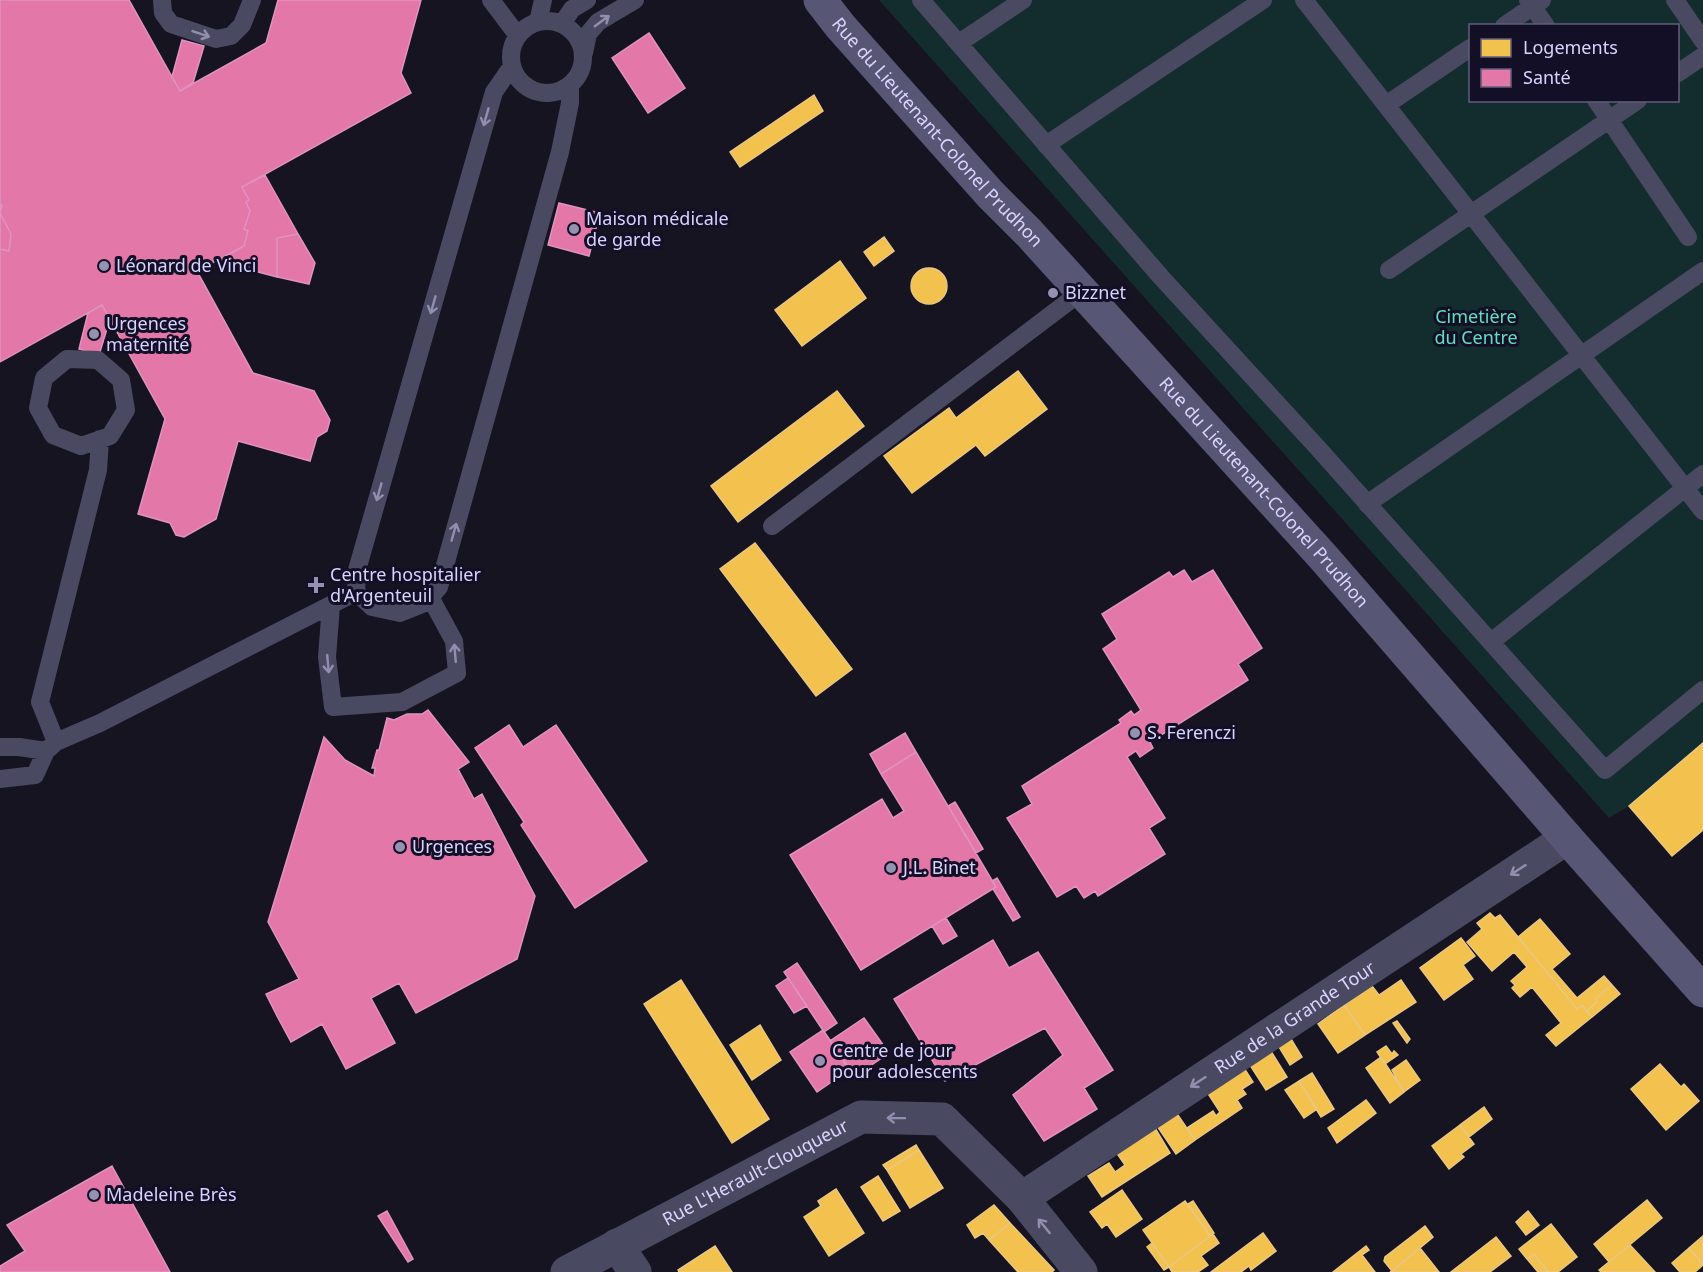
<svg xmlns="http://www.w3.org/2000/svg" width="1703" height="1272" font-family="'Noto Sans',sans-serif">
	<rect width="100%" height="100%" fill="#161421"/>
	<!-- green -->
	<path fill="#132c2d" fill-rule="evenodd" d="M879,0H1703V743L1629,806L1609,818ZM1470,26H1678V100H1470Z"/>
	<!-- homes -->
	<path fill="#f2c14e" stroke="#eac783" stroke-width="1.5" d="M814,95L823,111L740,167L730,152Z
		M884,237L894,251L874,266L864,252Z
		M840,261L866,298L802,346L775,310Z
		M911 286a18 18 0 1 1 36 0a18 18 0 1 1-36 0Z
		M1018,371L1047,409L985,456L976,445L912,493L884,456L949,408L956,418Z
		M837,391L864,426L738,522L711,486Z
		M755,543L852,669L816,696L720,569Z
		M1703,743V830L1672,856L1629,806Z
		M1490,913L1495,918L1500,915L1577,1009L1582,1005L1592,1017L1556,1046L1546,1035L1561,1023L1532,987L1520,997L1512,988L1515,985L1511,981L1527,967L1514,952L1492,971L1467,942L1482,929L1477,923Z
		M1540,919L1570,954L1552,969L1577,998L1604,976L1612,985L1596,998L1597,1002L1587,1011L1582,1005L1577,1009L1518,937Z
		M1461,938L1475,956L1463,965L1473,979L1444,1000L1420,968Z
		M681,980L769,1119L732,1143L644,1004Z
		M1401,980L1416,1002L1365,1035L1344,1005L1372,986L1379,995Z
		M1612,985L1620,994L1592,1017L1587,1011L1597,1002L1596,998Z
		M1344,1005L1365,1035L1338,1053L1318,1024Z
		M1397,1021L1410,1039L1407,1043L1393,1023Z
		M760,1025L781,1060L752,1080L730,1045Z
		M1288,1034L1302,1057L1290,1065L1276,1042Z
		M1386,1046L1392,1054L1394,1051L1398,1055L1385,1064L1377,1052Z
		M1269,1048L1287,1077L1266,1090L1248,1062Z
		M1381,1057L1404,1092L1390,1103L1366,1068Z
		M1406,1060L1420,1080L1404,1092L1392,1070Z
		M1660,1064L1681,1087L1684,1084L1699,1101L1666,1130L1631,1089Z
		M1242,1065L1253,1082L1242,1089L1246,1094L1237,1100L1242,1108L1195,1140L1187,1128L1213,1111L1216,1116L1220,1112L1205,1089Z
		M1312,1073L1334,1109L1321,1117L1299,1081Z
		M1299,1081L1317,1109L1304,1118L1285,1090Z
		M1366,1100L1376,1113L1337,1143L1328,1128Z
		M1171,1105L1195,1140L1176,1154L1151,1117Z
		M1484,1107L1492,1119L1469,1137L1460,1125Z
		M1460,1125L1474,1144L1461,1154L1464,1157L1449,1169L1432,1146Z
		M1155,1128L1170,1153L1102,1197L1088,1176L1109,1163L1115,1172L1125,1165L1116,1152Z
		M916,1145L919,1150L887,1170L883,1165Z
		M919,1150L943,1188L910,1208L887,1170Z
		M878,1176L900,1211L883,1221L861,1187Z
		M836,1189L864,1233L829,1256L804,1217L821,1206L818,1201Z
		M1122,1190L1142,1219L1116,1237L1107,1224L1102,1228L1090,1212Z
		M1647,1200L1662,1218L1609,1262L1594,1244Z
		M1185,1201L1210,1236L1169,1267L1143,1230Z
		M1193,1201L1214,1233L1210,1236L1188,1204Z
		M994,1205L1010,1223L989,1240L983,1233L975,1238L967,1225Z
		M1528,1211L1539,1225L1526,1235L1516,1222Z
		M1010,1223L1054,1270L1052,1272H1018L989,1240Z
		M1551,1224L1577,1257L1558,1272H1548L1534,1254L1527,1259L1519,1249Z
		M1425,1226L1433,1237L1392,1271L1384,1261L1385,1257Z
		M1263,1233L1276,1251L1251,1270L1249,1266L1241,1272H1211Z
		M1213,1234L1219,1243L1201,1256L1208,1265L1198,1272H1172L1169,1267Z
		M1703,1236V1264L1689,1248Z
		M1496,1237L1511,1256L1490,1272H1451Z
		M1152,1243L1169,1267L1164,1270L1147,1247Z
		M1630,1245L1655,1272H1601L1599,1270Z
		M715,1246L732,1272H679L678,1270Z
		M1366,1246L1369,1250L1362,1255L1375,1272H1333Z
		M1420,1248L1439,1272H1390L1392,1271Z
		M1689,1248L1703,1265L1695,1272H1680L1672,1263Z
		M1534,1254L1548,1272H1538L1527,1259Z"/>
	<!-- health -->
	<path fill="#e377a8" stroke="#e093c2" stroke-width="1.5" d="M0,0H129L180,91L266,43L278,0H421L401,73L411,93L242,187L249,200L246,202L250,211L244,229L248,231L244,246L197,271L253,373L314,391L330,420L327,431L317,437L310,461L238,441L216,519L184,537L176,535L170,523L138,514L165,419L102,305L0,362V249L9,251L11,234L0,213L2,205H0Z
		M649,33L685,88L648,113L612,58Z
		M182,40L204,46L193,83L180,91L172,77Z
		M265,175L298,234L277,238V277L217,261L244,246L248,231L244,229L250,211L246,202L249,200L242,187Z
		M559,203L600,213L589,256L548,245Z
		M0,205H2L0,213L11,234L9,251L0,249Z
		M298,234L315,263L309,284L277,277V238Z
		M102,305L110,319L99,355L79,349L88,313Z
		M1184,570L1192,582L1213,570L1262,648L1238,664L1248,680L1150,742L1153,748L1140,757L1136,751L1127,757L1165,818L1149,828L1165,854L1098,896L1095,891L1084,898L1076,886L1057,897L1007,818L1032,804L1022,786L1121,723L1119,720L1131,711L1134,715L1141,710L1103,649L1117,639L1102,614L1169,572L1173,577Z
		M428,710L469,762L458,769L474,799L482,794L535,896L517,959L416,1013L399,983L371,998L395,1043L346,1069L322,1024L291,1042L277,1016L266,994L299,979L268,922L324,737L345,760L374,776L375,768H372L377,750H379L387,718L394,720L407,714H422Z
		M509,725L523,747L556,725L647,861L575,908L521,825L524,822L475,748Z
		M905,733L916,752L881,774L870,754Z
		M916,752L996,887L861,970L790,855L882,799L893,818L904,811L881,774Z
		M955,802L983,849L976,853L948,806Z
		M997,878L1020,917L1013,921L993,889L996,887L992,881Z
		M946,918L957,936L943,944L932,926Z
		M993,940L1009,968L1038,952L1113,1070L1084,1088L1097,1109L1044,1141L1013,1095L1063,1055L1045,1028L945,1081L894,999Z
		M797,963L837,1023L824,1032L784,972Z
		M788,978L807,1006L794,1013L776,986Z
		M864,1018L889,1053L854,1077L830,1041Z
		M823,1030L850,1069L817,1092L790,1052Z
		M112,1166L170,1272H0V1266L25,1251L7,1225Z
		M387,1211L413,1259L408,1262L378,1216Z"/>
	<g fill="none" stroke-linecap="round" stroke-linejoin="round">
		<!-- lane -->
		<path stroke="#4a4962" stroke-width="18" d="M162,0L163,13L171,24L216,39L231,36L242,25L252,0
			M491,0L518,36
			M921,0L1161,277L1317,447L1605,770L1703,690
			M1304,0L1703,511
			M1528,0L1546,26
			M1675,0L1703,41
			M511 57a36 36 0 1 1 72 0a36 36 0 1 1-72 0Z
			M538,22L543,0
			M562,24L572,9L587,0
			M1504,26L1542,0
			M959,43L1023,0
			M584,53L588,34L598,22L635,0
			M512,66L494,92L357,570L356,592L372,607L400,613L425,603L439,587L560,152L570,103V86
			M1678,73L1703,56
			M1596,100L1688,237
			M1386,105L1470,48
			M1046,145L1263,0
			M1389,270L1638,100
			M67,359L98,360L121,380L126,410L110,436L81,446L53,435L38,408L44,378Z
			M1367,504L1703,271
			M772,526L1081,292
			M331,605L327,657L333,707L402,702L457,673L454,641L430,597
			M1491,642L1703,474
			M56,742L40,702L98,470L100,439
			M0,747H19L46,751L35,775L0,779
			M46,751L56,742L100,723L356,592"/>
		<!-- street -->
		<g stroke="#4a4962" stroke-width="33">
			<path id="s1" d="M1022,1198L1567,838"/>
			<path d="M617,1245L635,1272"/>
			<path id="s2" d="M567,1272L861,1117L942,1119L1022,1198L1081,1272"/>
		</g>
		<!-- secondary -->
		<path stroke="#575674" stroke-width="33" id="s3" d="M820,0L841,27L990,194L1029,233L1324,558L1567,838L1703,991"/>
	</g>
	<!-- one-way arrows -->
	<defs><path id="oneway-shaft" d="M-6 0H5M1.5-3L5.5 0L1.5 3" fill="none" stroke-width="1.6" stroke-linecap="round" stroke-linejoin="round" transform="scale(1.5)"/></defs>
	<g stroke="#928eb0">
		<use href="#oneway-shaft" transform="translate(602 21) rotate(-36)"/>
		<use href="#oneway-shaft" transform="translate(201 34) rotate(19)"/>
		<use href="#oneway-shaft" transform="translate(486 117) rotate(106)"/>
		<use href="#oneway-shaft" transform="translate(433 305) rotate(106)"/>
		<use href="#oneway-shaft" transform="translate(379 492) rotate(106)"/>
		<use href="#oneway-shaft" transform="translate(454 532) rotate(-74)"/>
		<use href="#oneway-shaft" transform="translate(455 653) rotate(-95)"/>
		<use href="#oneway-shaft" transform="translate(328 664) rotate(85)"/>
		<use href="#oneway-shaft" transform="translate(1518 870) rotate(147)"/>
		<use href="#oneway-shaft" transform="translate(1198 1082) rotate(147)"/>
		<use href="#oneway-shaft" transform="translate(896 1118) rotate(-179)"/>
		<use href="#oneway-shaft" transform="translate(1044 1226) rotate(-129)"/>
	</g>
	<!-- markers -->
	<g fill="#9591b1" stroke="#130f26" stroke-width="2">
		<circle cx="574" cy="229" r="6"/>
		<circle cx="104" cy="266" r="6"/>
		<circle cx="1053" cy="293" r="6"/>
		<circle cx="94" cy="334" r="6"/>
		<path d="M313 576h6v6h6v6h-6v6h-6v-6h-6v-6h6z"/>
		<circle cx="1135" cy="733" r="6"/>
		<circle cx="400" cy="847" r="6"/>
		<circle cx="891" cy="868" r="6"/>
		<circle cx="820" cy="1061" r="6"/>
		<circle cx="94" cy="1195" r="6"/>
	</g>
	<g text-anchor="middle" stroke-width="6" stroke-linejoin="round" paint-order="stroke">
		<!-- street labels -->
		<g font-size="18" fill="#d9d4ff" stroke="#130f26">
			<text dy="6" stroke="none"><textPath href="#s3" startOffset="177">Rue du Lieutenant-Colonel Prudhon</textPath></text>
			<text dy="6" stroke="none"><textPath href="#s3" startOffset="663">Rue du Lieutenant-Colonel Prudhon</textPath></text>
			<text dy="6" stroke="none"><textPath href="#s1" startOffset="327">Rue de la Grande Tour</textPath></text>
			<text dy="6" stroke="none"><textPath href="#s2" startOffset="213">Rue L'Herault-Clouqueur</textPath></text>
		</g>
		<!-- poi labels -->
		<g font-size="18" fill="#d9d4ff" stroke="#130f26" text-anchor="start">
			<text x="586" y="225">Maison médicale<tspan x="586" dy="21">de garde</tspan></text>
			<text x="116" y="272">Léonard de Vinci</text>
			<text x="1065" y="299">Bizznet</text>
			<text x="106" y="330">Urgences<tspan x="106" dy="21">maternité</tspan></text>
			<text x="330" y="581">Centre hospitalier<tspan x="330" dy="21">d'Argenteuil</tspan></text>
			<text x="1147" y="739">S. Ferenczi</text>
			<text x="412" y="853">Urgences</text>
			<text x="903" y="874">J.L. Binet</text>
			<text x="832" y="1057">Centre de jour<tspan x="832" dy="21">pour adolescents</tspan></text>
			<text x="106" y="1201">Madeleine Brès</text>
		</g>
		<!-- park labels -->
		<g font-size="18" fill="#5fe0c0" stroke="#130f26">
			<text x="1476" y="323">Cimetière<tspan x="1476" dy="21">du Centre</tspan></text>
		</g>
	</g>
	<!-- legend -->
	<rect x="1469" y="24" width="210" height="78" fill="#130f26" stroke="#625e7d" stroke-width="1.5"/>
	<rect x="1481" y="39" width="30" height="18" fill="#f2c14e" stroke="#625e7d" stroke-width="1.5"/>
	<text x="1523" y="54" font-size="18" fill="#d9d4ff">Logements</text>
	<rect x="1481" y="69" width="30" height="18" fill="#e377a8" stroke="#625e7d" stroke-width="1.5"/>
	<text x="1523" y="84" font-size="18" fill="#d9d4ff">Santé</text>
</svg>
